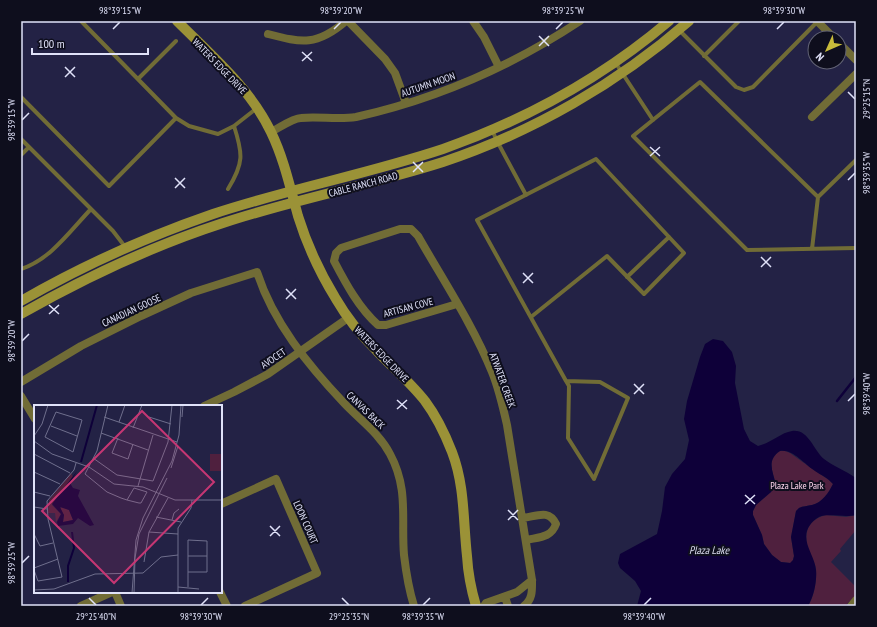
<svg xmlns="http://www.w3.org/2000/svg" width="877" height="627" font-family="'PT Sans Narrow',sans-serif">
	<rect width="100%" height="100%" fill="#232245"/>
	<!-- green -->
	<path fill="#4f203e" d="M780,451H785L790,453L811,468L829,480L833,484C829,492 822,503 812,505C808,506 803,506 799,508L796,511L791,537L794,556L793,560L791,563L781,562L772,555L764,544L762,535L753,515V511L756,505L771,492L776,485C773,472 766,460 780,451Z
		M826,515L846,517L856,515V530L840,549L841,551L831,562L856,587V595L845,606H808C814,597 817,581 816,569C815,563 812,557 809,552C803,533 807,520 826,515Z"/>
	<!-- water -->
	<path fill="#0e0039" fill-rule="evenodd" d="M713,339L723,341L732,352L736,366L735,383L744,429L750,441L758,446C771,443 780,433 792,431C809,429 813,450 824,459C833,466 846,471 856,478V515C844,518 829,513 819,517C815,519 812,522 810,525C799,540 815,555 816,570C817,581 814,596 808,606H637L641,591L635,581L620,568L618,563L620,554L657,534L662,511L665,487L672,474L685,459L689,440L684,419L687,401L700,357L705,344ZM780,451C793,449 804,464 815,471C821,475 828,478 833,484C829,492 822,503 812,505C808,506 803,506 799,508L796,511L791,537L794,556L793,560L790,563L781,562L772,555L764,544L762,535L753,515V511L756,505L771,492L776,485C773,472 766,460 780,451Z"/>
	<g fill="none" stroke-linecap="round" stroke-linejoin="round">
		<!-- stream -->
		<path stroke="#0e0039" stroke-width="2.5" d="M837,401L856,377"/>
		<!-- lane -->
		<path stroke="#716c36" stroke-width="4" d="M81,21L176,118L189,126L218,134L234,126L257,108
			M679,30L736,87L744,90L753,87L818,21
			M704,56L739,21
			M615,62L653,120
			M138,79L176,41
			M21,97L109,186L176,118
			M492,130L497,141L526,195
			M21,139L91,209C70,231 50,260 21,269
			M21,155L29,147
			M856,160L818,197L700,82L633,136L747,250L856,248
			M228,189C244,163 243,154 234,126
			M91,209L113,231L126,248
			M812,249L818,197
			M627,277L669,237
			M531,317L607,256L644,294L684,253L596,159L477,220L566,381L569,386L568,438L594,479
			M566,381L600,382L628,398L594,479"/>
		<!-- street -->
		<path stroke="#716c36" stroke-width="8" d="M348,21L385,59L395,73L406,103
			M473,21L484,37L499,67
			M817,21L834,38
			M268,34C302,43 317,46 346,21
			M839,43L856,60
			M812,117L856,74
			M271,132C279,128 293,118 301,118C318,116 338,120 356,117C436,99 512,66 580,21
			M457,304L386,325H378C359,308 346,284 334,261L336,253L341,248L400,229H411L418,236C443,280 473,325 492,372C499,389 503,407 507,425L532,580C532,590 533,599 524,606
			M21,382L81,346L141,316L191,293L257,272C273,322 308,365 344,403C360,420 379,433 390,454C409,489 401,519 404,555C406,572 409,590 414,606
			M21,396L35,419
			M204,406L234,392L268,374L348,318
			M221,504L276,479L317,573L245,606
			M523,518C537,516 549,509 556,524C551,538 539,537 526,540
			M115,592L121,606
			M220,592L227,606
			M505,597L508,606
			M81,606L112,592
			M484,606L486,603L517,592L532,580
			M851,606L856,600"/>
		<!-- secondary -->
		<path stroke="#9b9237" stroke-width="10" d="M177,21C211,55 250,88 271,132C284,159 290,187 298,216C307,245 320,273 336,299C347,318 361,335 376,350C392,367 410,382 425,401C437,417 445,434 452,452C465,486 463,520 467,556C468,573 471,589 476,606
			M21,301C82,266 146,237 213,214C288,189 368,174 443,149C525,120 603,77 669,21
			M21,314C86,277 152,246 223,223C295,199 371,185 443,162C533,132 618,83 689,21"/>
	</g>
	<!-- ticks -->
	<path fill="none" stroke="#e0e2f9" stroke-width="1.5" d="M113,29L120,22M334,29L341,22M556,29L563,22M777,29L784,22M539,36L549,46M539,46L549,36M302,52L312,61M302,61L312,52M65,67L75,77M65,77L75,67M848,92L855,99M22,120L29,113M650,147L660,156M650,156L660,147M413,162L423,172M413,172L423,162M175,178L185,188M848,180L855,173M175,188L185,178M761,257L771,267M761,267L771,257M523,273L533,283M523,283L533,273M286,289L296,299M286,299L296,289M49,305L59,314M49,314L59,305M22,341L29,334M634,384L644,394M634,394L644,384M397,400L407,409M848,401L855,394M397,409L407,400M745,495L755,504M745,504L755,495M508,510L518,520M508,520L518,510M270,526L280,536M270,536L280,526M22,563L29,556M89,598L96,605M342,598L349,605M201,605L208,598M423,605L430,598M644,605L651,598"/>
	<g text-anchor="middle" stroke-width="4" stroke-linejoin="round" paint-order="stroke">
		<!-- street labels -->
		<g font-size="10" fill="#e0e2f9" stroke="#0e0e1d">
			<text transform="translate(220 66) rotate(46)" y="4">WATERS EDGE DRIVE</text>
			<text transform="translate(428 84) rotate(-19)" y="4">AUTUMN MOON</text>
			<text transform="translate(363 184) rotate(-15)" y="4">CABLE RANCH ROAD</text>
			<text transform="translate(408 307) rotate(-15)" y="4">ARTISAN COVE</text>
			<text transform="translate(131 310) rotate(-25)" y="4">CANADIAN GOOSE</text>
			<text transform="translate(382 354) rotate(46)" y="4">WATERS EDGE DRIVE</text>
			<text transform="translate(273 358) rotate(-34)" y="4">AVOCET</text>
			<text transform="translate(503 380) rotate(70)" y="4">ATWATER CREEK</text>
			<text transform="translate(366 410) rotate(44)" y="4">CANVAS BACK</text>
			<text transform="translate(306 522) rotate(66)" y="4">LOON COURT</text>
		</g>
		<!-- park labels -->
		<g font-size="10" fill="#ffd6ed" stroke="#0e0e1d">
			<text x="797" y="489">Plaza Lake Park</text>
		</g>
		<!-- water labels -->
		<g font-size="11" font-style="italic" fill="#dbdcf0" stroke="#0e0e1d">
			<text x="709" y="554">Plaza Lake</text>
		</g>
	</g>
	<!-- overview -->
	<g transform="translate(34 405)">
		<rect width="188" height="188" fill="#232245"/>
		<path d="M176,49H188V93V66H176ZM37,68L39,72L31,85L18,100L27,109L22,117L21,108H14L15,95ZM28,102L35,105L39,115L29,117L30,110L25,104Z" fill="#4f203e"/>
		<path d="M43,66L36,78L39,83L46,85L44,91L60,120L56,121L44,113L39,119L24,121L23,117L27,109L18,99ZM26,102L35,105L39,115L29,117L30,110Z" fill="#0e0039" fill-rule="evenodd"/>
		<path fill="none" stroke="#0e0039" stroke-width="2" d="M47,57L63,0M34,177V161L40,143L38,127"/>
		<path fill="none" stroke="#6f6f8d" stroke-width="1" d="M74,0L63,46L51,69L73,87L87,93L93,95L105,98H107L113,87L100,83L93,95M22,7L48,15L39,47L11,32ZM70,12L143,37M115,12L137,19M148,12L149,0M85,17L91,0M17,21L43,31M99,23L108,0M67,28L114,45M0,31L8,19L14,0M84,33L78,48L94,54L99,39M0,36L18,49L55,62L80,79L109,82L141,95H188M0,49L36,68M59,53L83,70L119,76L134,37L138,0M137,63L144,41M0,67L26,79M104,81L119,30M0,87L16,91M0,102L13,104M122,112L147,117M138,115L140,108L145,104M115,127L144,129M0,129L6,141L19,138M154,151H173M110,157L115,127L134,93M0,163L24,154M0,165L4,176L28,172L14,114L13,96L40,65L42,58M144,182L165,184M154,182V135L173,136V167H154M0,185L20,184L61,169L109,168L127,152L144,150M98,188L102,135L109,113L138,56L145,30L147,0M100,188L101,153L105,129L133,73M144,188V123L157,103L158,95"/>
		<path fill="#c63673" fill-opacity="0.15" stroke="#c63673" stroke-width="2" d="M108,6L180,77L80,178L8,106Z"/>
		<rect width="188" height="188" fill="none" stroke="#e0e2f9" stroke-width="2"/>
	</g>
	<!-- border -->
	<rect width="877" height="627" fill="none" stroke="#0e0e1d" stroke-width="44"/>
	<!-- north arrow -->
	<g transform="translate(827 50) rotate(225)"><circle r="19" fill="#0e0e1d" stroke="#626375"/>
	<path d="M0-3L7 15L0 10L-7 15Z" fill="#c8bb3b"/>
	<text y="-6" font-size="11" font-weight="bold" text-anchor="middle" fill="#e0e2f9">N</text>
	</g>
	<!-- scale -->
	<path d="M32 48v6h116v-6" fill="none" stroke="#e0e2f9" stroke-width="2"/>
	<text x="38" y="48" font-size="12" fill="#e0e2f9" stroke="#0e0e1d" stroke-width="3" paint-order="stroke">100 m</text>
	<rect x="22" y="22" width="833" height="583" fill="none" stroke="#e0e2f9" stroke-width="1.5"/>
	<g font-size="10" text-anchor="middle" fill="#e0e2f9">
		<text x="120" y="14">98°39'15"W</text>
		<text x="341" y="14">98°39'20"W</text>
		<text x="563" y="14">98°39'25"W</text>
		<text x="784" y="14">98°39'30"W</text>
		<text transform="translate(866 99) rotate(-90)" y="4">29°25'15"N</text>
		<text transform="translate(11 120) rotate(-90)" y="4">98°39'15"W</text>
		<text transform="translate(866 173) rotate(-90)" y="4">98°39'35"W</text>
		<text transform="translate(11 341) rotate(-90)" y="4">98°39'20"W</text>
		<text transform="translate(866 394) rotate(-90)" y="4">98°39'40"W</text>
		<text transform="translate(11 563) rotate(-90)" y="4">98°39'25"W</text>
		<text x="96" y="620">29°25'40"N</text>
		<text x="201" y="620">98°39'30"W</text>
		<text x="349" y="620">29°25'35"N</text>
		<text x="423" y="620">98°39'35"W</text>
		<text x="644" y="620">98°39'40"W</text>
	</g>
</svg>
